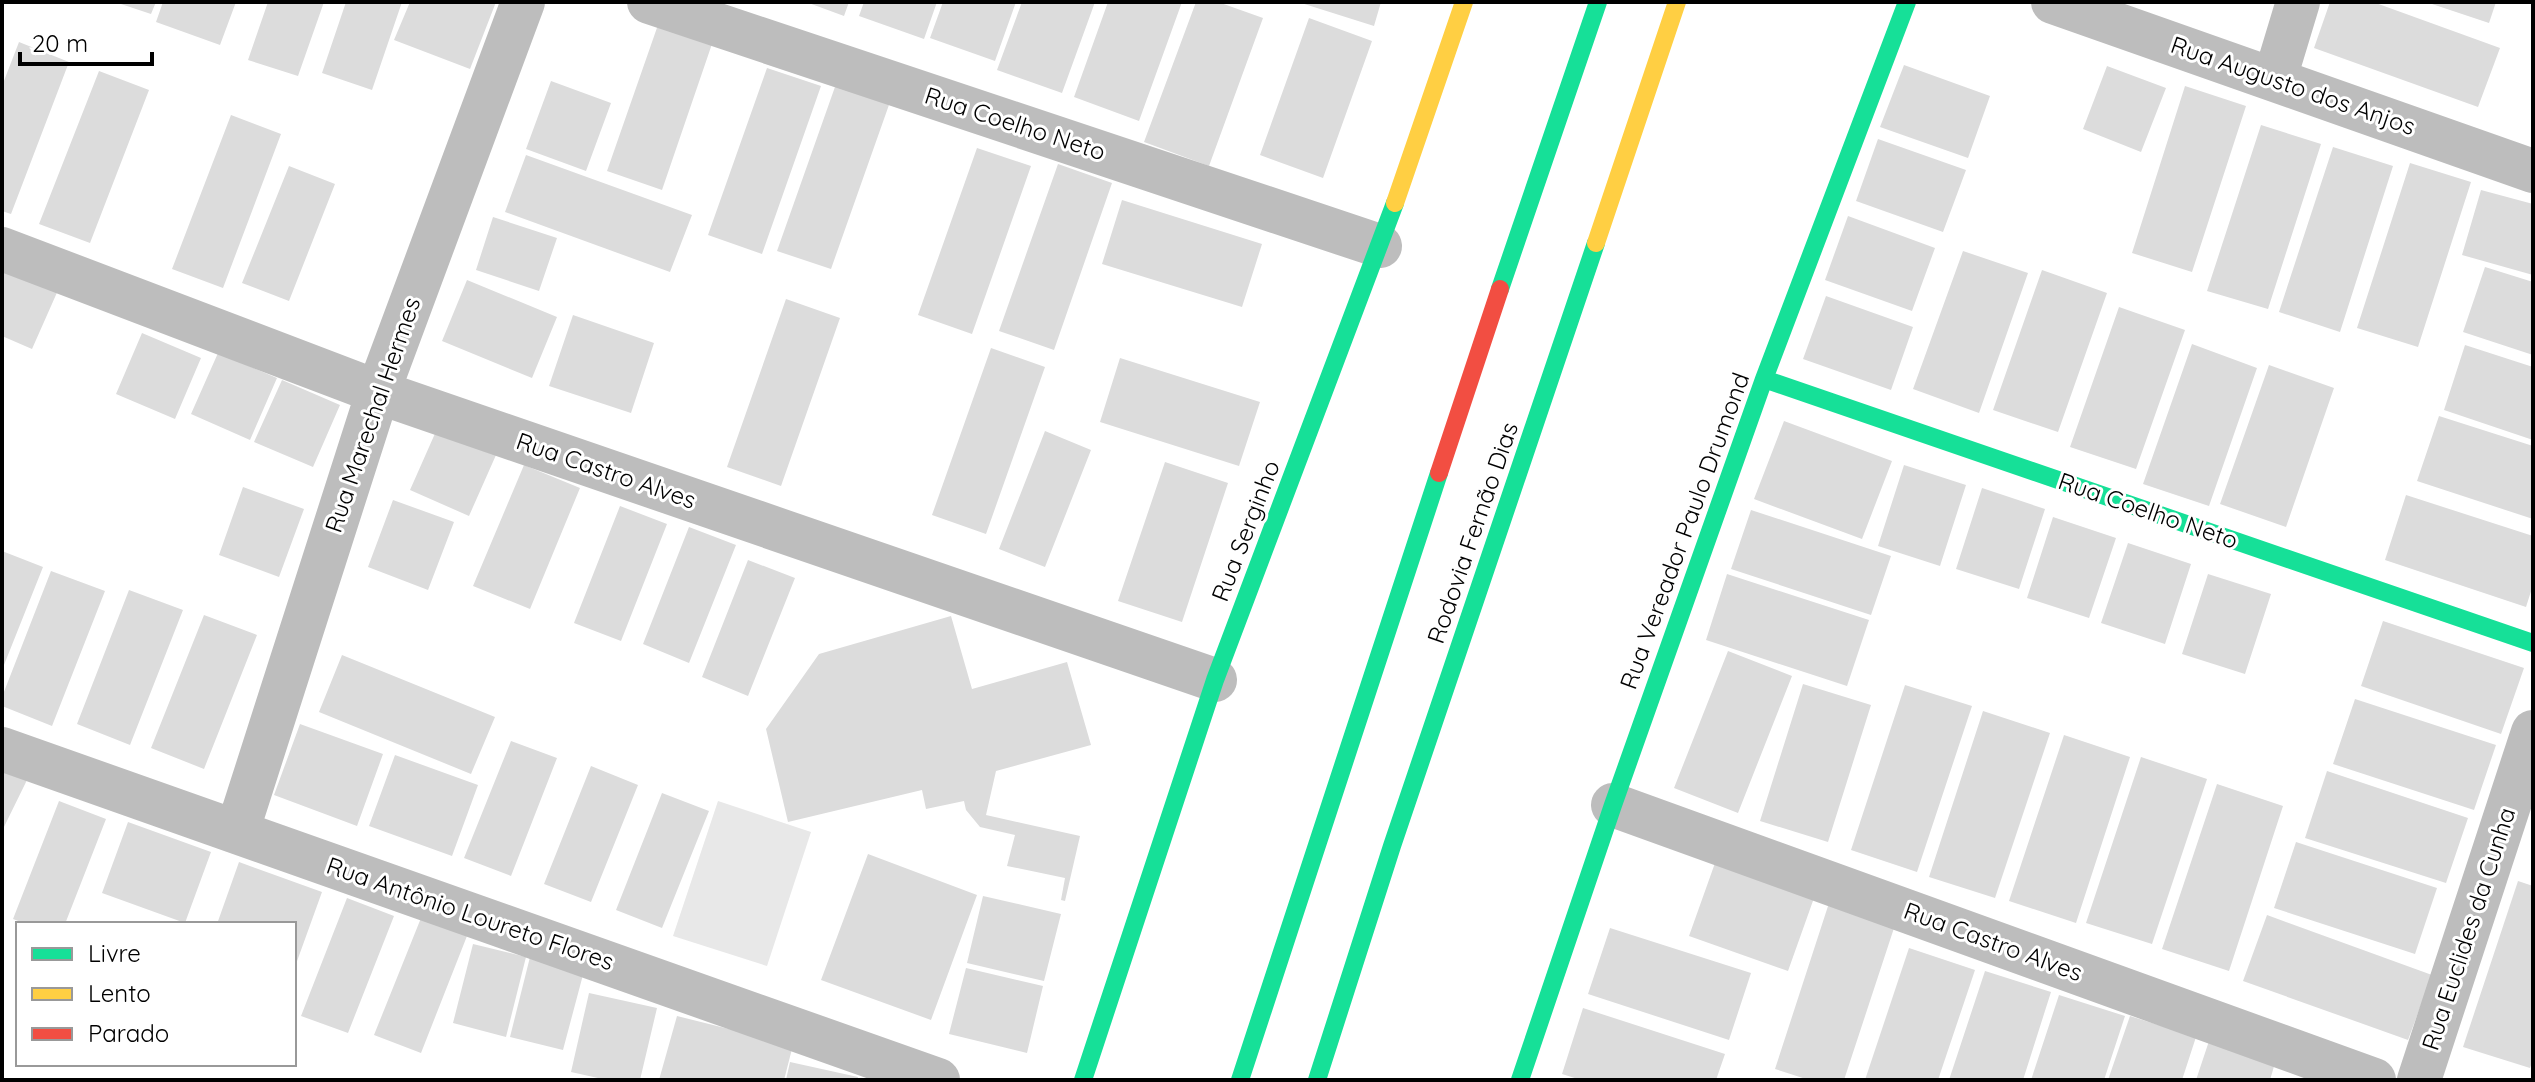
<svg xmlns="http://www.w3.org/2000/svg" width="2535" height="1082" font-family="Quicksand,sans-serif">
	<rect width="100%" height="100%" fill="#fff"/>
	<!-- green -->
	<path fill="#e8e8e8" d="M718,801L811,832L767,966L673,936Z"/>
	<!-- building -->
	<path fill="#dcdcdc" d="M115,2H156L151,14Z
		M163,2H236L220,45L156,22Z
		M268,2H324L298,76L248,60Z
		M346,2H402L372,90L322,73Z
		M410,2H496L470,69L394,40Z
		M806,2H849L844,16Z
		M864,2H937L924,39L859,16Z
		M943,2H1016L995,61L930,38Z
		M1022,2H1095L1062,93L997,70Z
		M1108,2H1182L1139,121L1074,97Z
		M1196,2H1218L1263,18L1209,166L1144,142Z
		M1298,2H1381L1374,26Z
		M2330,2H2373L2500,48L2478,107L2314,48Z
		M2426,2H2496L2489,23Z
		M1309,18L1372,41L1323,178L1260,155Z
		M659,22L713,41L662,190L607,171Z
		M19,42L69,62L11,214L2,211V86Z
		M1904,65L1990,96L1968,158L1880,127Z
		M2107,66L2166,88L2141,152L2083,129Z
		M767,68L821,86L762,254L708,235Z
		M99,71L149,90L90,243L39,224Z
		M551,81L611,103L586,171L526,149Z
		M836,84L890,102L831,269L777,251Z
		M2185,86L2246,106L2192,272L2132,253Z
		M231,115L281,134L223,288L172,269Z
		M2261,125L2321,144L2268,309L2207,291Z
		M1878,139L1966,170L1943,232L1856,201Z
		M2333,147L2393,166L2340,332L2279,312Z
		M977,148L1031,166L972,334L918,315Z
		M526,155L692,215L670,272L505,212Z
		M2410,163L2471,182L2418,347L2357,328Z
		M1058,164L1112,183L1054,350L999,331Z
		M289,166L335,184L289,301L242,283Z
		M2481,190L2533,204V275L2462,255Z
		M1122,200L1262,244L1242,307L1102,264Z
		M1848,216L1935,248L1912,311L1825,280Z
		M493,217L557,238L539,291L476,270Z
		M1963,251L2028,273L1979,413L1913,389Z
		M2,263L59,288L32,349L2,336Z
		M2485,267L2533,282V355L2463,332Z
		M2042,270L2107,293L2058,432L1993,410Z
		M467,280L557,317L532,378L442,341Z
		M1826,296L1913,327L1891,390L1803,359Z
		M786,299L840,318L781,486L727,467Z
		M2119,307L2185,330L2136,469L2070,447Z
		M573,315L654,343L631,413L549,386Z
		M142,333L201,358L175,419L116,394Z
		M2192,344L2257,368L2209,506L2143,484Z
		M2465,345L2533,367V440L2444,410Z
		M991,348L1045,367L986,534L932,515Z
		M218,353L277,378L250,440L191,414Z
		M1120,358L1260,402L1239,466L1100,422Z
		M2269,365L2334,388L2286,527L2220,504Z
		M282,380L340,405L313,467L254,442Z
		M2439,416L2533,446V519L2417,481Z
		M1784,421L1892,461L1862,539L1754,499Z
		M437,429L496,455L469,516L410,490Z
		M1045,431L1091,450L1045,567L999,549Z
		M1165,462L1228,483L1182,622L1118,601Z
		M524,465L580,488L530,609L473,586Z
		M1904,465L1966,485L1940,566L1878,546Z
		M243,487L304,509L279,577L219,555Z
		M1982,488L2045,509L2019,589L1956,569Z
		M2406,495L2533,536V585L2526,607L2385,560Z
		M393,500L454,522L428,590L368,567Z
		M620,506L667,524L621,641L574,623Z
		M1751,510L1891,556L1871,615L1731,569Z
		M2053,517L2116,538L2089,618L2027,598Z
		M689,527L736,545L689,663L643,644Z
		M2128,543L2191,564L2165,644L2101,623Z
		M2,551L43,567L2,670Z
		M748,560L795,578L748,696L702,677Z
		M51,571L105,591L52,726L2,706V697Z
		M1727,574L1869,620L1847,686L1706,640Z
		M2208,574L2271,594L2245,674L2182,654Z
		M129,590L183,610L130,745L77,724Z
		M204,615L257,635L204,769L151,748Z
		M951,616L972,689L1067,662L1091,745L996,771L986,815L1080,836L1065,901L1061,900L1065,878L1007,866L1015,835L980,827L966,810L964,801L926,809L922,790L788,822L766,729L819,654Z
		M2383,621L2524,668L2501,734L2361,686Z
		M1728,651L1792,676L1738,813L1674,788Z
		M342,655L495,717L471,774L319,712Z
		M1803,684L1871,705L1828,842L1760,821Z
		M1905,685L1972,706L1917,872L1851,850Z
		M2355,699L2496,745L2474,810L2333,764Z
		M1983,711L2050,733L1995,898L1929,877Z
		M300,724L383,754L357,826L274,795Z
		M2064,735L2130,757L2076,923L2009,901Z
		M511,741L557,758L511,876L464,858Z
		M395,755L478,785L452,856L369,826Z
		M2141,757L2207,779L2152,944L2086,923Z
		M591,766L638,785L591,902L544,884Z
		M2,768L27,780L2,831Z
		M2327,771L2468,818L2446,883L2305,838Z
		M2217,784L2283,806L2229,971L2162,949Z
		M662,793L709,811L662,928L616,910Z
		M59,801L106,819L65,924H26L13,919Z
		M128,822L211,852L185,923L102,893Z
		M2296,842L2437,888L2415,954L2274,908Z
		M868,854L977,895L931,1020L821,980Z
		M239,862L322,892L296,964L294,963V924H217Z
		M1715,863L1814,898L1788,971L1689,936Z
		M2518,881L2533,886V1059L2530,1068L2463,1047Z
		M983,896L1061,914L1044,981L967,963Z
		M347,898L394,916L348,1033L301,1016Z
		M1829,903L1895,925L1844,1080H1809L1775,1069Z
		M2267,915L2432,975L2408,1040L2243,981Z
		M421,918L467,936L421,1053L374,1035Z
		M1610,928L1751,973L1729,1040L1588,994Z
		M473,944L526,957L506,1037L453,1023Z
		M1909,948L1975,970L1938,1080H1865Z
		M530,957L584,971L563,1050L510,1037Z
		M966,968L1043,986L1027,1053L949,1034Z
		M1985,971L2051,992L2023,1080H1949Z
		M589,993L657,1008L640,1080H607L571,1072Z
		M2059,995L2125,1016L2104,1080H2031Z
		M1583,1008L1725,1054L1716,1080H1581L1562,1074Z
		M677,1016L793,1045L784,1080H659Z
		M2130,1016L2196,1037L2182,1080H2108Z
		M2209,1041L2275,1063L2270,1080H2196Z
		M790,1062L858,1077L857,1080H786Z"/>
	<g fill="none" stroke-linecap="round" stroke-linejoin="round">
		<!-- street -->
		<path stroke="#bdbdbd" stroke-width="44" d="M649,2L1380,246
			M2053,2L2533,171
			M2275,78L2298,2
			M2,249L378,392L1215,680
			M2,749L938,1080
			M1613,805L2374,1080
			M237,832L378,392L523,2
			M2419,1080L2533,732"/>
		<!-- fast -->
		<path stroke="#16e098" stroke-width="18" d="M1500,289L1598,2
			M1764,379L2533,643
			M1083,1080L1215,680L1395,203
			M1240,1080L1439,473
			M1317,1080L1392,846L1596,243
			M1520,1080L1613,805L1764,379L1907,2"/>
		<!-- slow -->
		<path stroke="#ffcf43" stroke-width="18" d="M1395,203L1464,2
			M1596,243L1677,2"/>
		<!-- jam -->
		<path stroke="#f24e42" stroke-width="18" d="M1439,473L1500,289"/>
	</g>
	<g text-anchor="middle" stroke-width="6" stroke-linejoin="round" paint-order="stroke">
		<!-- street labels -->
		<g font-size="24" fill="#000" stroke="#fff">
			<text transform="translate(2293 86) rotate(19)" y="8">Rua Augusto dos Anjos</text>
			<text transform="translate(1015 124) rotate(18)" y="8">Rua Coelho Neto</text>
			<text transform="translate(373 415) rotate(-71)" y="8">Rua Marechal Hermes</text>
			<text transform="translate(606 471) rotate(19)" y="8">Rua Castro Alves</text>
			<text transform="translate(2148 511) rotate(19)" y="8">Rua Coelho Neto</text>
			<text transform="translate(1246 531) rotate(-69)" y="8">Rua Serginho</text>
			<text transform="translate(1685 531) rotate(-70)" y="8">Rua Vereador Paulo Drumond</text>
			<text transform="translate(1473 533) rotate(-71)" y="8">Rodovia Fernão Dias</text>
			<text transform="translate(470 914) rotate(19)" y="8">Rua Antônio Loureto Flores</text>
			<text transform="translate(2469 929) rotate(-72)" y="8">Rua Euclides da Cunha</text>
			<text transform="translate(1993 942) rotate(20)" y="8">Rua Castro Alves</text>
		</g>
	</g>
	<!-- border -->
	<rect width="2535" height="1082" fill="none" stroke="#000000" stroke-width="8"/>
	<!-- legend -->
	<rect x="16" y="922" width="280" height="144" fill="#ffffff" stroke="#999999" stroke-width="2"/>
	<rect x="32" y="948" width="40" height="12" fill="#16e098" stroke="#999999" stroke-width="2"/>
	<text x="88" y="962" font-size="24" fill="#000000">Livre</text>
	<rect x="32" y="988" width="40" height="12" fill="#ffcf43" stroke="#999999" stroke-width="2"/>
	<text x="88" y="1002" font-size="24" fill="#000000">Lento</text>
	<rect x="32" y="1028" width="40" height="12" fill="#f24e42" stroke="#999999" stroke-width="2"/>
	<text x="88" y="1042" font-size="24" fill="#000000">Parado</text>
	<!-- scale -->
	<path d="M20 52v12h132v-12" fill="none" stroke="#000000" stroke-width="4"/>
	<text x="32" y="52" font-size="24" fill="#000000" stroke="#ffffff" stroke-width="6" paint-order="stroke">20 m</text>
</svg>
